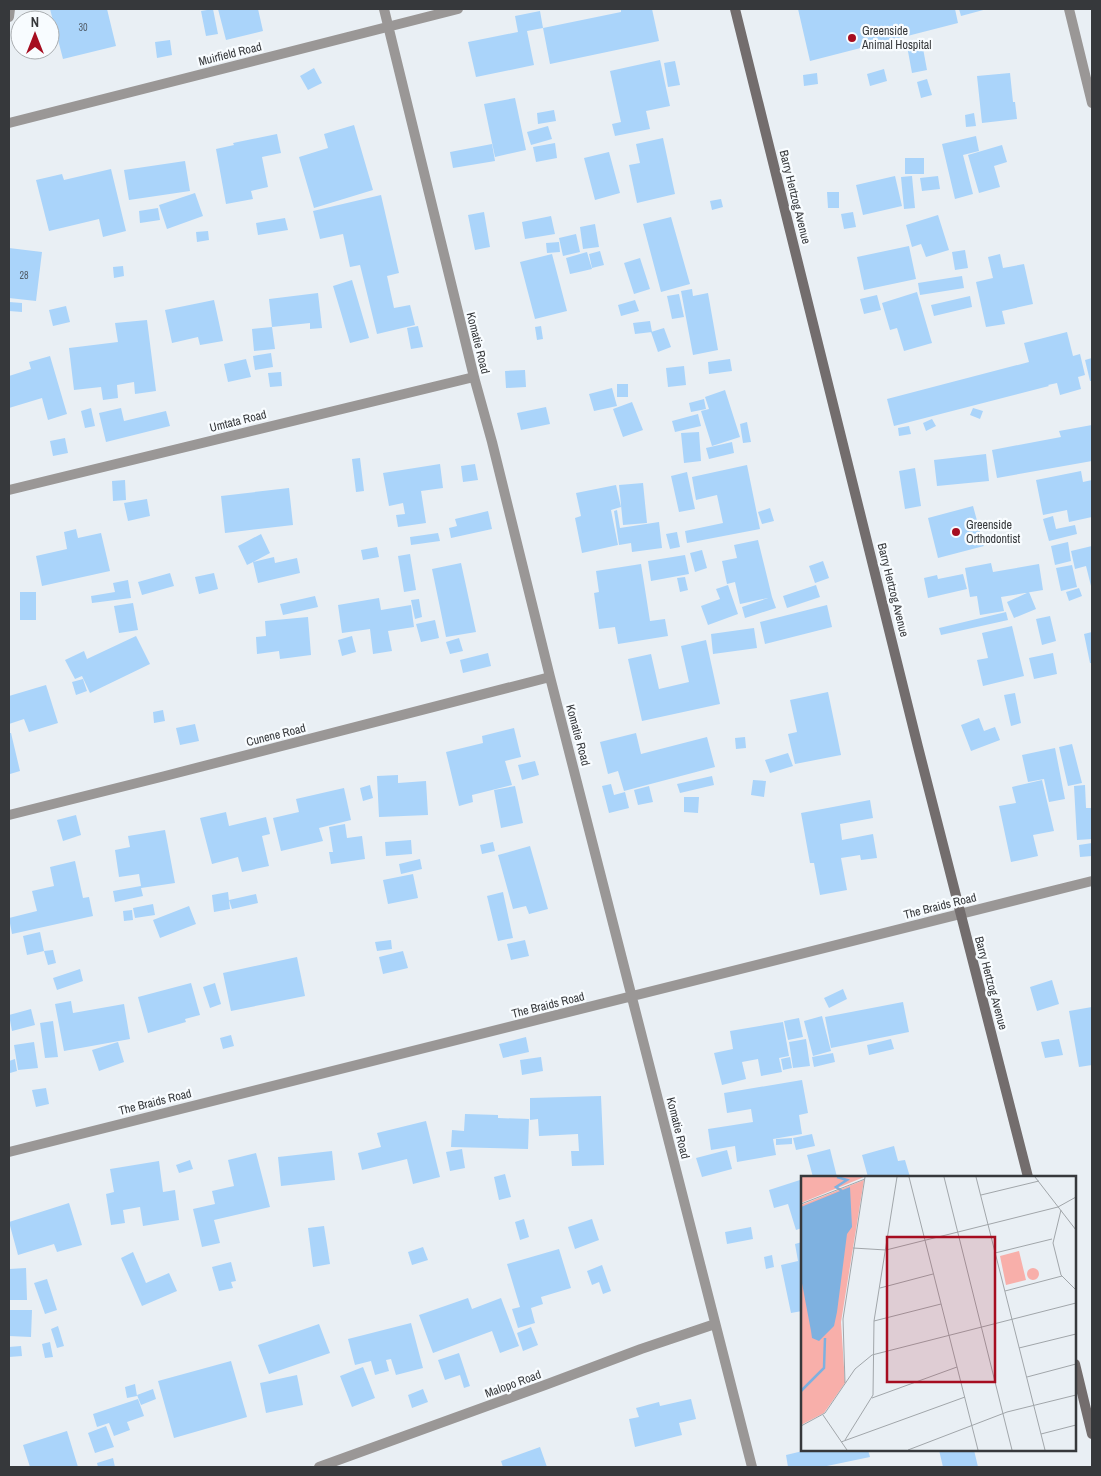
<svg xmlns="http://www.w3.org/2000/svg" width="1101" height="1476" font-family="'Archivo Narrow',sans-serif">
	<rect width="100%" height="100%" fill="#e9eff4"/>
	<!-- building -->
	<path fill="#aad4fa" d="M50,9H107L116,46L63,59Z
		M213,9L218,34L206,36L201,11Z
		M218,9H258L263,31L226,40Z
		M621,9H652L659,41L550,64L543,28L621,12Z
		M798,9H955L958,23L810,61Z
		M959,9H987L961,16Z
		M540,11L543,28L527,31L534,65L476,77L468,42L518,32L515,16Z
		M170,40L172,55L157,58L155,42Z
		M922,43L927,70L912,73L907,46Z
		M660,60L670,106L646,111L650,129L615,136L612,124L621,122L610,71Z
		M675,61L680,85L668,87L664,63Z
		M314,68L322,83L308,90L300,76Z
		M884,69L887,81L870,86L867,74Z
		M817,73L818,84L804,86L803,75Z
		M1010,73L1013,102H1015L1017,119L982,123L977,76Z
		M927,79L932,95L921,98L917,82Z
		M515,98L526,150L495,157L484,104Z
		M554,110L556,121L538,124L537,113Z
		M974,113L976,126L966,127L965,115Z
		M354,125L373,190L314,208L299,157L328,148L324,134Z
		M548,126L552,139L531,145L527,132Z
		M277,134L281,153L262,157L268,187L251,191L253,199L226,204L216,149L234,145L233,143Z
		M976,136L979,151L963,155L973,194L955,199L942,144Z
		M663,138L675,194L637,203L629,165L640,163L636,144Z
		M555,143L557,158L536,162L533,147Z
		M492,144L495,161L453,168L450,152Z
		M1002,145L1007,162L994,166L1000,187L979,193L968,155Z
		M609,152L620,193L595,200L584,158Z
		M905,158H924V174H905Z
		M185,161L190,191L129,200L124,170Z
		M111,169L126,231L103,237L99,219L49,231L36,180L62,174L64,180Z
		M895,176L902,206L863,215L856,185Z
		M912,176L915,208L904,209L901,177Z
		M938,176L940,189L922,191L920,178Z
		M827,192H839V208H828Z
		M195,193L203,216L167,229L159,205Z
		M381,195L399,273L387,276L394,308L410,305L415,325L377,334L360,265L350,267L343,234L320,239L313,211Z
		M721,199L723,207L712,210L710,201Z
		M158,208L160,220L140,223L139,211Z
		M484,212L490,247L475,250L468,215Z
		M853,212L856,227L844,229L841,214Z
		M938,215L949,250L926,257L921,244L912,247L906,225Z
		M551,216L555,234L525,239L522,222Z
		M671,217L690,284L661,292L643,224Z
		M285,218L288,230L258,235L256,223Z
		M595,224L599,247L583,249L580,227Z
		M208,231L209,240L197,242L196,232Z
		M576,234L580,252L563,256L559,238Z
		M559,242L560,252L547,253L546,243Z
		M909,246L916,279L864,290L857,257Z
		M9,248L42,252L36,301L9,298Z
		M965,250L968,268L955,270L952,252Z
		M600,251L604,265L592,268L589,254Z
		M587,252L592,269L570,274L566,258Z
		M552,254L567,311L535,319L520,262Z
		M1000,254L1003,268L1024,264L1033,304L1002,311L1005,324L986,327L976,282L993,278L988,257Z
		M640,258L650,289L634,294L624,263Z
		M123,266L124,276L114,278L113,267Z
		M962,276L964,288L920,295L918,283Z
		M352,280L369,338L350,343L333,286Z
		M692,289L693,296L708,293L718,350L693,355L681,291Z
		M917,292L932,343L904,351L897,328L890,330L882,303Z
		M318,293L322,328L310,329V323L272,327L275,349L254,351L252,329L272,327L269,299Z
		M679,294L684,317L672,319L667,296Z
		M877,295L881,310L864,314L860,299Z
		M970,296L972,307L934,316L931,305Z
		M214,300L223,341L200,345L198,337L172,343L165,310Z
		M635,300L639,311L621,316L618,305Z
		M9,302L22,303V312L9,311Z
		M66,306L70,322L53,326L49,310Z
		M147,320L156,391L135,394L134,382L117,385L118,398L103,400L101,387L74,390L69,348L118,342L115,323Z
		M650,321L652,332L635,334L633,323Z
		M418,326L423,347L411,349L407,328Z
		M541,326L543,339L537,340L535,327Z
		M664,328L671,347L658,352L651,332Z
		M1067,332L1073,356L1080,354L1085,375L1078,377L1081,389L1060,395L1057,383L1048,385L1049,386L894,426L887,399L1029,362L1024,343Z
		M271,353L273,367L255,370L253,356Z
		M50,356L67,414L48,420L42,398L9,408V376L31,369L29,362Z
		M1092,358V381H1090L1085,360Z
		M246,359L251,377L228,382L224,364Z
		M730,359L732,371L709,374L708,362Z
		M684,366L686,385L668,387L666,368Z
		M525,370L526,387L506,388L505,371Z
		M281,372L282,386L270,387L268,373Z
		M617,384H628V397H617Z
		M612,388L617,406L594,411L589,394Z
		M725,390L740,437L712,446L701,411L709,409L705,397Z
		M704,399L706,409L691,412L689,403Z
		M632,402L643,430L623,437L613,409Z
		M546,407L550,424L521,430L517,413Z
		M91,408L95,426L85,428L81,411Z
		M121,408L124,421L166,411L170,426L106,442L99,413Z
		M973,408L983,411L980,419L970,415Z
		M698,414L701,426L675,432L672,421Z
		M932,419L936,426L926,431L923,423Z
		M747,422L751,442L743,443L740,424Z
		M1092,425V461L997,478L992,450L1061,437L1059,431Z
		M909,426L911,434L899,436L898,428Z
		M699,432L701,461L684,463L681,433Z
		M65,438L68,453L53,456L50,441Z
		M732,442L734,453L709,459L706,448Z
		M986,454L989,481L937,486L934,460Z
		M360,458L364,491L356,492L352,459Z
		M440,464L443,488L421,491L426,523L398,527L396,515L405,514L403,503L389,506L383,473Z
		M475,464L478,480L463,482L461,466Z
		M747,465L760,529L687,543L685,531L723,523L717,495L696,500L692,477Z
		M915,468L921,506L905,509L899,471Z
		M1081,471L1083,482L1092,480V517L1069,522L1067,510L1043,515L1036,480Z
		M687,472L695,509L679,512L671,476Z
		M125,480L126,500L113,501L112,481Z
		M643,483L647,523L623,525L619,485Z
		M616,485L621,507L611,510L618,545L582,553L575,518L581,516L576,493Z
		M289,488L293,525L225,533L221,496Z
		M147,499L150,516L128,521L124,503Z
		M973,506L984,546L938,558L928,518Z
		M770,508L774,521L762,524L758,512Z
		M617,510L620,528L659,522L662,548L632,552L631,543L619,545L614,511Z
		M488,511L492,529L451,538L449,528L457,526L455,519Z
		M1053,516L1056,529L1075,525L1077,534L1049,541L1043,519Z
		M76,529L78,538L101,533L110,571L42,586L36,556L67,549L64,532Z
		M677,532L680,547L670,549L666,534Z
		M438,533L440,541L411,545L410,537Z
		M261,534L270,553L253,562L274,557L275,563L297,558L300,573L258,583L253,562L247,565L238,546Z
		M758,540L772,597L776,608L745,618L742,607L768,598L740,604L735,582L727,584L722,561L737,558L734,545Z
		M1068,542L1071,561L1055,565L1051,546Z
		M1092,546V590L1086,566L1075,569L1071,551Z
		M377,547L379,557L363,560L361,550Z
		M702,550L707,568L695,572L690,553Z
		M410,554L416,590L404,592L398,556Z
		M685,555L689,574L651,581L648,561Z
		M823,561L829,578L815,583L809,566Z
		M461,563L476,632L446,637L432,569Z
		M991,563L993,572L1039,564L1043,590L1001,597L1004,611L980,615L977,596L970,597L965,568Z
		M641,564L650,621L665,619L668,636L618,644L615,627L599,629L594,593L599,592L596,571Z
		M1072,565L1077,587L1061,591L1056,568Z
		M170,573L174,586L142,595L138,582Z
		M214,573L218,589L199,594L195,577Z
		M963,574L967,589L928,598L924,578L937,575L938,579Z
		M685,577L688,590L680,592L677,578Z
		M128,580L131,598L92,603L91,596L115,592L113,583Z
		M728,585L738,614L708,625L701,606L720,599L716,589Z
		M816,585L820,597L787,608L783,596Z
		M1079,588L1082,596L1069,601L1066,592Z
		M20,592H36V620H20Z
		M1029,592L1036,609L1014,618L1007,602Z
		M315,596L318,607L283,615L280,604Z
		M379,598L381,610L411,605L414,627L388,631L392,651L373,654L370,629L342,633L338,605Z
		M419,599L422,617L415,619L411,600Z
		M133,603L138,630L119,633L114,606Z
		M827,605L832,627L765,644L760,622Z
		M1006,612L1008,620L941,635L939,628Z
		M1050,616L1056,641L1042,645L1036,619Z
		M308,617L311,655L280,659L279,651L257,654L256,637L266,636L265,621Z
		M435,620L439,638L421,642L416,624Z
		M1012,626L1024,676L983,686L977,660L988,658L982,633Z
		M754,628L757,648L713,654L711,634Z
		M1092,632V663H1090L1084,634Z
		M136,636L150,664L90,693L82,676L75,679L65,660L84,651L87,659Z
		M352,636L356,652L342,656L338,640Z
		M459,638L463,651L450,654L446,642Z
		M706,640L720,704L642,721L628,659L651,654L659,689L689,682L681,646Z
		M488,653L491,666L463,673L460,660Z
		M1053,653L1057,674L1034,679L1029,658Z
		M83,679L87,691L76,695L72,682Z
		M46,685L58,723L29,732L24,719L9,724V696Z
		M828,692L841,755L795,764L788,734L797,732L790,700Z
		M1015,693L1021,723L1011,726L1004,695Z
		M163,710L165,721L154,723L153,712Z
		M979,718L984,731L995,727L1000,740L971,751L961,725Z
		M195,724L199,741L180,745L176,728Z
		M514,728L521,757L505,761L512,785L472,795L473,802L459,806L446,752L483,743L482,736Z
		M9,733H11L20,771L10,774Z
		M636,733L641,754L707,737L715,767L624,791L618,771L608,774L600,742Z
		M745,737L746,748L736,749L735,738Z
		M1072,744L1082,783L1068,786L1059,747Z
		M1055,748L1065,799L1049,802L1044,779L1028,782L1022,755Z
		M788,753L793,766L770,773L765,760Z
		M535,761L539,775L522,780L518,765Z
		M398,775V783L426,781L428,815L379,817L377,776Z
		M712,776L714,785L680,793L677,784Z
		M753,780L766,781L764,797L751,795Z
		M1042,780L1054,831L1033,835L1038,856L1011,862L999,806L1016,803L1012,787Z
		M611,784L614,795L625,792L629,808L609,813L602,786Z
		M370,785L373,798L363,801L360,788Z
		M1085,785L1086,808H1092V839L1077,840L1074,786Z
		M515,786L523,823L501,828L494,790Z
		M649,786L653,802L638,805L634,790Z
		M344,788L351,820L319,828L323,841L281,851L273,818L299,812L296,799Z
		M684,797H699L698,813L684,812Z
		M870,800L873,818L840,824L842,840L873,834L877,858L861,860L860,855L841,858L847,890L820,895L814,863H810L801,813Z
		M226,812L229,826L266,817L270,834L262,836L269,866L242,872L238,857L212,864L200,818Z
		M76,815L81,835L63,841L57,820Z
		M345,824L347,838L362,836L365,859L331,864L329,852H333L329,827Z
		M165,830L175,883L141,888L143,896L115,902L113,891L141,886L139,874L119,877L115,850L130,847L128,836Z
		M411,840L412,854L386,856L385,842Z
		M493,842L495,851L482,854L480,845Z
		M1092,843V856L1080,857L1079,845Z
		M530,846L548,909L529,914L526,906L513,909L498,855Z
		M420,859L422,869L401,874L399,864Z
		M75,861L83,898L89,897L93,916L12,934L9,918L37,911L32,891L54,886L50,867Z
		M413,874L418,898L388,904L383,880Z
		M228,892L230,909L214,912L212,895Z
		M503,892L513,938L498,941L487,896Z
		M256,894L258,903L232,909L229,900Z
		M153,904L155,915L135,918L133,908Z
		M189,906L196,924L160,938L153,920Z
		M132,910L133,920L124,921L123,911Z
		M40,932L44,951L27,955L23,936Z
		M391,940L392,949L377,951L375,942Z
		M525,940L529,956L511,960L507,944Z
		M53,950L56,963L48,965L44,951Z
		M403,951L408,968L383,974L379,957Z
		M297,957L305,996L231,1011L223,973Z
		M80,969L83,981L57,990L53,978Z
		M1052,980L1059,1004L1037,1011L1030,987Z
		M191,983L200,1015L185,1019L186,1022L148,1033L138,997Z
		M215,983L221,1004L210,1008L203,987Z
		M843,989L847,999L829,1008L824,998Z
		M71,1001L73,1013L124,1004L130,1039L64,1051L55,1004Z
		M903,1002L909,1032L831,1048L825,1017Z
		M1092,1007V1065L1079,1067L1069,1011Z
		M31,1009L35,1025L12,1031L9,1015Z
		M822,1016L831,1051L813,1056L804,1021Z
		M799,1018L803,1037L788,1040L784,1021Z
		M53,1021L58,1057L45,1058L40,1023Z
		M783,1022L789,1056L779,1058L782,1072L761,1076L758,1059L742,1062L746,1079L722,1085L714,1053L733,1049L730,1031Z
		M231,1035L234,1046L223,1049L220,1038Z
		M526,1037L529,1052L503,1058L499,1044Z
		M806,1039L810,1066L793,1068L789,1042Z
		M891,1039L894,1049L869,1055L867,1045Z
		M1059,1039L1063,1055L1045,1058L1041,1042Z
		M34,1042L38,1068L18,1070L14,1045Z
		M118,1042L124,1062L99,1071L92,1050Z
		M833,1053L835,1062L814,1067L812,1057Z
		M541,1057L543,1071L522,1075L520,1060Z
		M790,1057L792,1068L783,1070L781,1059Z
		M15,1059L17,1071L10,1073L9,1061Z
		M802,1080L808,1113L799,1115L802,1134L773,1139L776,1155L737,1162L735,1146L711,1150L708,1129L753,1122L751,1109L727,1113L724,1093Z
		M46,1088L49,1104L36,1107L32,1090Z
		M601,1096L604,1165L572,1166L571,1151H579L578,1134L539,1136L538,1119L530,1120V1098Z
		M465,1114L498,1115V1118L529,1119L528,1149L451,1147L452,1130L464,1131Z
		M426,1121L440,1177L413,1184L407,1159L362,1170L358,1153L381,1147L377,1133Z
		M812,1134L815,1146L796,1150L793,1138Z
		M792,1138V1144L776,1145V1139Z
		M894,1146L898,1161L905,1160L910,1177H868L862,1155Z
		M462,1149L465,1168L450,1171L446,1152Z
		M830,1149L837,1177H813L807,1155Z
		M727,1150L732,1169L702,1177L696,1158Z
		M332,1151L335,1180L281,1186L278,1157Z
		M256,1153L270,1207L214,1220L220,1243L202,1247L193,1209L215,1204L212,1191L234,1186L228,1160Z
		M190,1160L193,1169L179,1173L176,1165Z
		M159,1161L163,1192L175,1190L179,1220L143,1226L140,1207L123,1210L125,1223L111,1225L106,1194L114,1192L110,1169Z
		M505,1174L511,1197L499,1200L494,1177Z
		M800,1180L802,1188V1228L796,1230L788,1204L774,1208L769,1190Z
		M69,1203L82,1245L57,1252L54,1244L18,1255L9,1222Z
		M524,1219L529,1237L520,1240L515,1222Z
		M592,1219L599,1240L575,1249L568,1227Z
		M324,1226L330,1264L313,1267L308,1228Z
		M751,1227L753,1239L727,1244L725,1232Z
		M802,1242V1311L791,1313L781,1265L798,1261L795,1244Z
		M423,1247L428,1260L412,1265L408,1252Z
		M559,1249L571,1288L541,1297L543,1304L531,1308L535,1323L518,1328L512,1309L520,1307L507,1264Z
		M133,1252L146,1283L169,1273L177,1291L142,1306L121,1258Z
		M772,1255L774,1267L766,1269L764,1257Z
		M231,1262L236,1281L231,1282L233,1288L219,1291L212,1267Z
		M602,1265L611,1291L603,1294L599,1282L592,1285L587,1271Z
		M26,1268L27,1300H9V1269Z
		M47,1279L57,1310L45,1314L34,1283Z
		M468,1298L472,1309L501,1298L519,1346L500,1353L492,1331L433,1353L419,1315Z
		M9,1310H32L31,1337L9,1336Z
		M411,1323L423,1368L396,1375L391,1359L386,1360L389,1371L375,1375L371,1361L355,1365L348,1339Z
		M319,1324L330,1353L269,1374L258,1345Z
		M58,1326L64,1346L57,1348L51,1329Z
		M531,1327L538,1345L523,1351L517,1333Z
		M50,1342L53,1357L45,1358L42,1344Z
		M21,1346L22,1356L9,1357V1347Z
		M459,1353L470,1386L464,1388L460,1375L445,1380L438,1360Z
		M231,1361L247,1417L174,1438L158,1381Z
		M363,1367L375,1398L352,1407L340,1376Z
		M297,1375L303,1405L266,1413L260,1383Z
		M135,1384L137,1396L127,1398L125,1387Z
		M153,1389L156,1399L141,1405L137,1395Z
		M423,1389L428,1402L412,1408L408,1395Z
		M138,1399L144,1416L127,1422L130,1430L114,1436L109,1423L97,1427L93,1414Z
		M691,1399L696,1419L679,1423L682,1435L635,1447L629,1419L639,1417L636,1408L659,1402L660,1406Z
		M106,1426L114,1447L95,1453L88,1433Z
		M67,1431L78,1467H30L23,1445Z
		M540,1447L547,1467H503L501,1461Z
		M807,1450H868L870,1457L822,1467H788L786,1455Z
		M939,1450H974L978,1467H943Z
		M113,1458L115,1467H98L97,1463Z"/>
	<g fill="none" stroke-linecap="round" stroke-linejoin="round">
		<!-- street -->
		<path stroke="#9a9796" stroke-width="10" d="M384,9L474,377L492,442L550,677L752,1467
			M1069,9L1092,103
			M9,17L10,9
			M9,123L458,9
			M9,490L474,377
			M9,815L165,776L550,677
			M9,1152L1092,881
			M319,1467L545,1385L641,1349L715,1324"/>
		<!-- secondary -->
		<path stroke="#736d6d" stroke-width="10" d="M735,9L918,747L1028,1177
			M1075,1364L1092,1434"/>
	</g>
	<!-- markers -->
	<g fill="#a60d20" stroke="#f8fcff" stroke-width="2">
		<circle cx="852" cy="38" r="5"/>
		<circle cx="956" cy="532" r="5"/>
	</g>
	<g text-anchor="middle" stroke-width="4.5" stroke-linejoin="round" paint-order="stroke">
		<!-- number labels -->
		<g font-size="10" fill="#535f6b">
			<text x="83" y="31">30</text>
			<text x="24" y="279">28</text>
		</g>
		<!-- poi labels -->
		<g font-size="12" fill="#36383b" stroke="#f8fcff" text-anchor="start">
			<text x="862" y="35">Greenside<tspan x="862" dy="14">Animal Hospital</tspan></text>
			<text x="966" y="529">Greenside<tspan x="966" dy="14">Orthodontist</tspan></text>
		</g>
		<!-- street labels -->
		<g font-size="12" fill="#36383b" stroke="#f8fcff">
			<text transform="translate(230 54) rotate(-14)" y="4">Muirfield Road</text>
			<text transform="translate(795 197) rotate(76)" y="4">Barry Hertzog Avenue</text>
			<text transform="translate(478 343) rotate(76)" y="4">Komatie Road</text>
			<text transform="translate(238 421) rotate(-14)" y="4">Umtata Road</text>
			<text transform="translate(893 590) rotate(76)" y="4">Barry Hertzog Avenue</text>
			<text transform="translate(276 735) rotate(-14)" y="4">Cunene Road</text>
			<text transform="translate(578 735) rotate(75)" y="4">Komatie Road</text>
			<text transform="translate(940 906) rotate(-14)" y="4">The Braids Road</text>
			<text transform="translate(991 983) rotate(75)" y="4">Barry Hertzog Avenue</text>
			<text transform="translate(548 1005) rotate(-14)" y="4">The Braids Road</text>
			<text transform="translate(155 1102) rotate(-14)" y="4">The Braids Road</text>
			<text transform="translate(678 1128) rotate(76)" y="4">Komatie Road</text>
			<text transform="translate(513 1384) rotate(-20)" y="4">Malopo Road</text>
		</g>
	</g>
	<!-- overview -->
	<g transform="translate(801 1176)">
		<rect width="275" height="275" fill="#e9eff4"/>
		<path d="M0,1H63L0,27ZM63,4L40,146L44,207L23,237L0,249V29ZM218,75L225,104L205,109L199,80ZM226 98a6 6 0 1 1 12 0a6 6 0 1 1-12 0Z" fill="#f8afaa"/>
		<path d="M49,11L51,51L46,58L36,136L33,150L18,165L11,162L10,155L0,102V31Z" fill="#7eb1e0"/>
		<path fill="none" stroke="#7eb1e0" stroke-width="2.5" d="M36,1L46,4L35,11L41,15M0,215L23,192L24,162"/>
		<path fill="none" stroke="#a1a6aa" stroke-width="1" d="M108,1L177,274M143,1L211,274M175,1L244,274M234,1L275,54M180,19L238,5M0,28L64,3M260,34L252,67L260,99L275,114M52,72L85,74L257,31L275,21M194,77L251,63M79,112L132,98M204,115L261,100M73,145L140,128M218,172L275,158M226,201L275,188M44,207L42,143L64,1M71,222L156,191M22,239L46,274M0,250L24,237L54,193L71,179L275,127M240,258L275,249M44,264L72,219L73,145L96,1M40,266L164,221M107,274L206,236L275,219"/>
		<path fill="#a60d20" fill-opacity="0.15" stroke="#a60d20" stroke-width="2.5" d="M86,61H194V206H86Z"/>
		<rect width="275" height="275" fill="none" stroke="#36383b" stroke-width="2.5"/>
	</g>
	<!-- border -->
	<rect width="1101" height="1476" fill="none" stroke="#36383b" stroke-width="20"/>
	<!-- north arrow -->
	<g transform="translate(35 35)"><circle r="24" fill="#f8fcff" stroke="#aaaeb1"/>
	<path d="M0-4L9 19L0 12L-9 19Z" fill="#a60d20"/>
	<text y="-8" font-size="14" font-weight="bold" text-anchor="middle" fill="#36383b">N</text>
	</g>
</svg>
